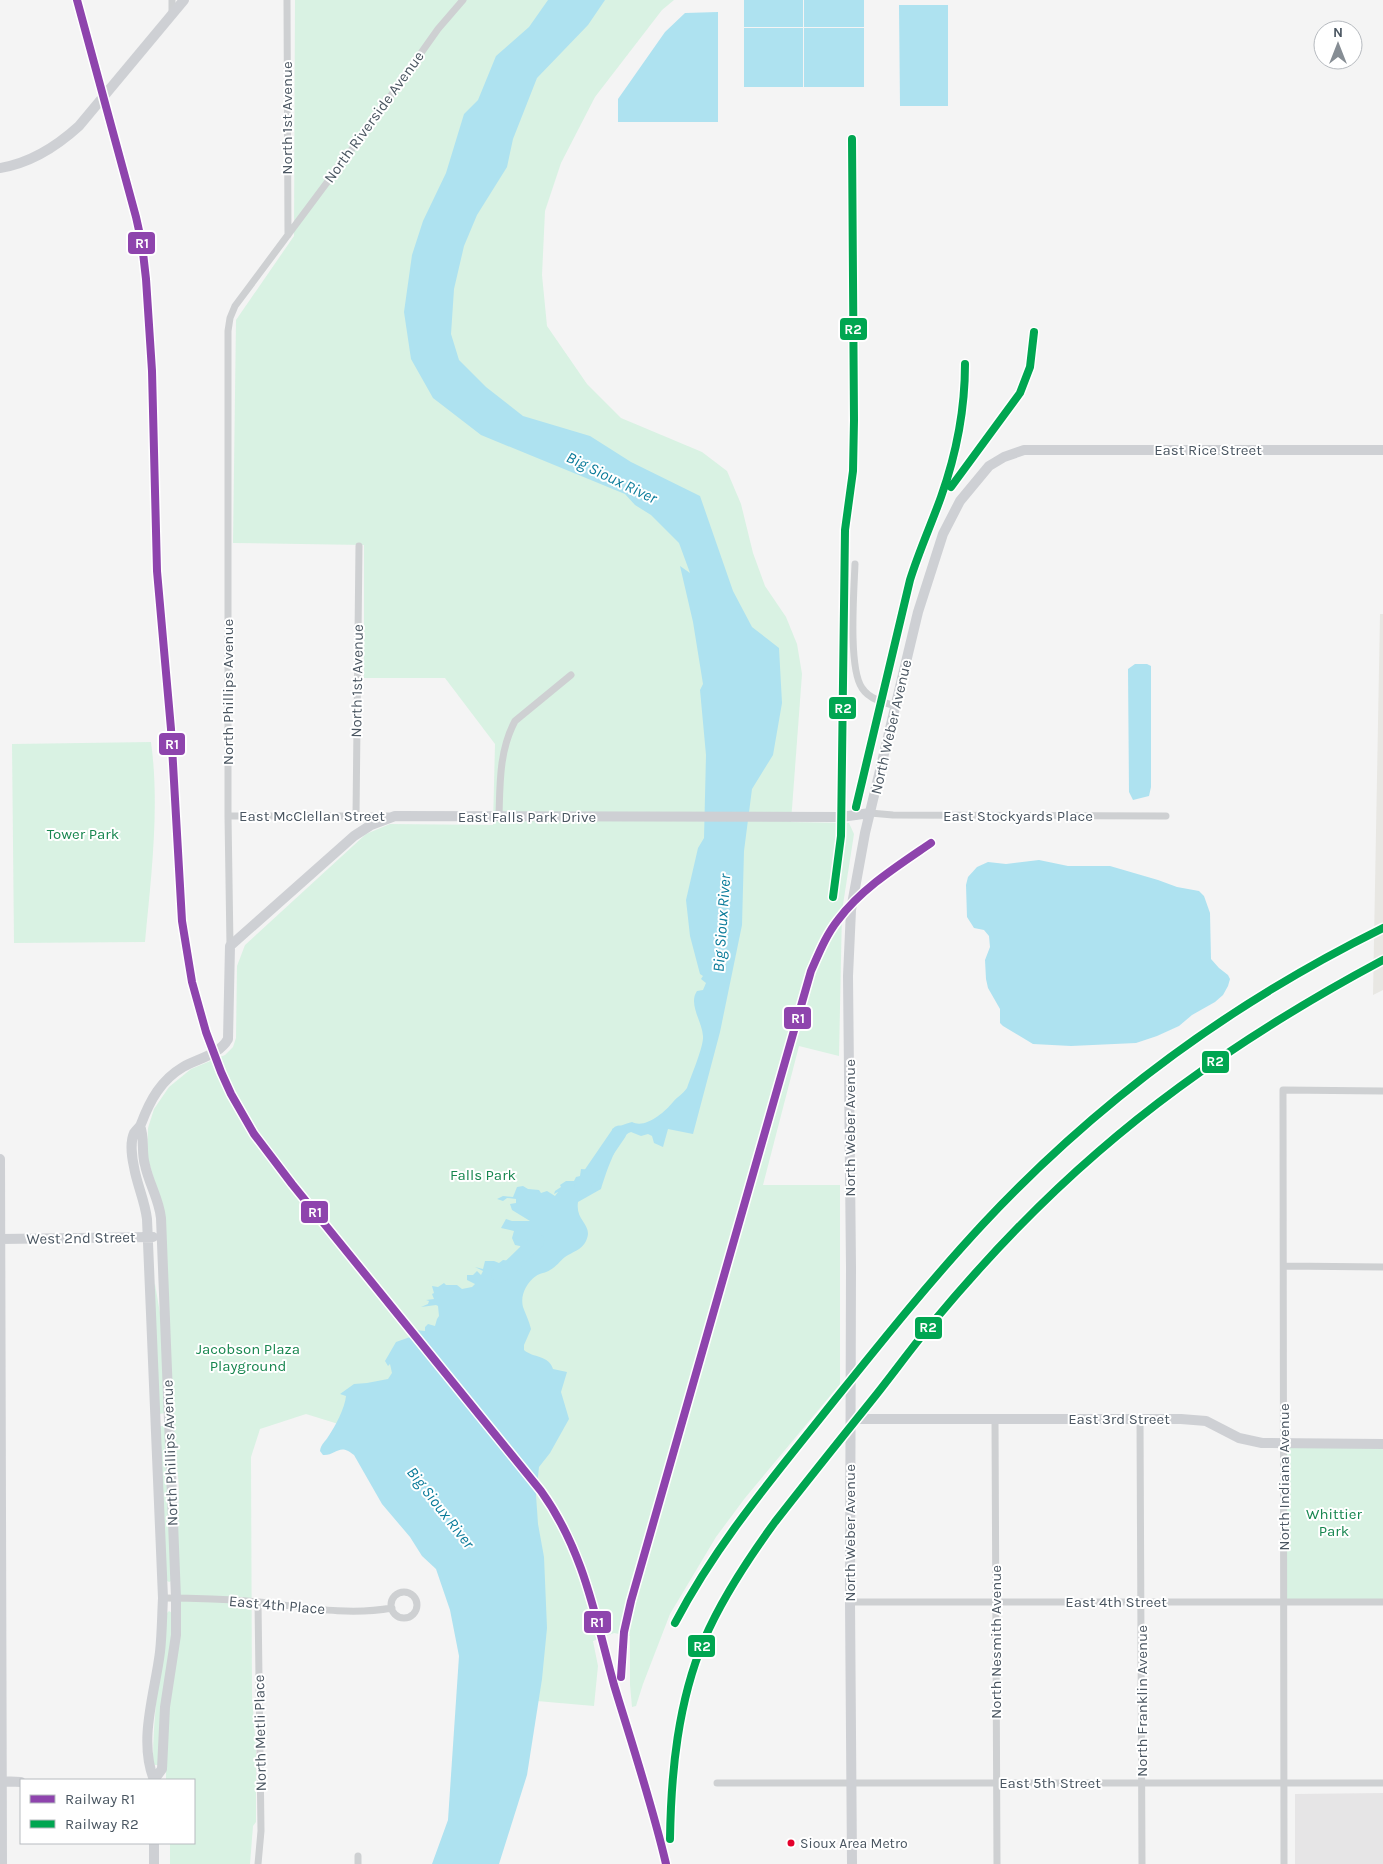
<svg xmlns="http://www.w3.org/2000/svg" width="1383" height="1864" font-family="Karla,sans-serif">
	<rect width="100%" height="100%" fill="#f4f4f4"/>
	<!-- commercial -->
	<path fill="#e8e7e3" d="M1380,614H1383V990L1373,995Z"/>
	<!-- education -->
	<path fill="#e6e5e6" d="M1383,1793V1864H1295V1794Z"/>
	<!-- green -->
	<path fill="#d9f2e3" d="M295,0H674L662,10L595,97L561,163L545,211L542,275L547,326L587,384L621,418L702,452L727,471L741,504L753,553L765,586L786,617L797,644L802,674L791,822L849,823L854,834L842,911L839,1056L799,1046L763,1185H840V1384L745,1498L716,1537L670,1614L643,1684L636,1706L632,1707L630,1685V1636L614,1633L593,1641L598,1666L594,1706L478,1696L470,1610L348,1427L306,1414L260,1429L251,1457L252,1696L256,1749V1822L253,1826L250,1864H170V1843H194V1780H166V1735L177,1520C180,1495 180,1479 174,1454L164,1212L147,1156L148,1128L154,1109L169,1087L191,1069L225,1055L233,1047L236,1038L237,966L245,945L366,834L390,824L493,825L495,744L445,678H364V545L233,543L236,320L294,236Z
		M151,742C160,807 151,878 145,942L14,943L12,744Z
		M155,1284L161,1319L165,1413L159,1414L154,1285Z
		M159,1426H165L171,1581L169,1582L166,1580Z
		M1383,1443V1602H1284L1285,1444Z
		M169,1611L172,1613V1628L158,1765H155L153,1762C153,1712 161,1662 167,1613Z"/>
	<!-- water -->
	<path fill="#aee2f0" d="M548,0H605L588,25L537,78L513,139L507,167L477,215L464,246L454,289L451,334L459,360L486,387L523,416L590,436L631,462L700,496L733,591L752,627L779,648L782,703L773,755L752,789L744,851L742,925L720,1032L693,1134L668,1129L663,1147L654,1143L652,1136L648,1134L641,1136L631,1132C618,1135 605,1176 601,1189L578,1202C575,1222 594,1224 586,1241C582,1250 572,1252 565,1257C560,1261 556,1267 550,1270C546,1273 540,1273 536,1276C526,1283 520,1296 523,1307C526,1315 529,1321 531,1329L524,1345V1350C533,1358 549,1355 553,1369L567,1372L561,1392L569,1419L550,1453L539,1467L536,1495L538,1524L544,1557L547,1628L542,1679L527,1775L499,1864H432L448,1820L459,1656L450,1610L436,1569L422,1556L410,1537L382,1504L354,1455C339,1442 336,1456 323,1455L320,1451C321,1444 325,1442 328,1437C335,1427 345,1408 346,1396L340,1394L354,1384L367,1383L388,1379L392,1373L390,1364L388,1366L385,1361L396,1342L413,1336L415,1330L425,1331V1327L428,1324L435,1326L437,1319L439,1316L438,1306L436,1305L421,1307L428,1304L429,1301L426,1300L434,1299L432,1294L434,1293L432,1286L438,1287L444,1283L446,1285H457L462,1289L472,1287L475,1284L467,1280V1275H473L477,1271L481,1275L483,1271L475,1267L483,1269L485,1261H494L499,1263L503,1260L522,1263L523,1250L520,1246L515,1245L512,1238L514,1231L501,1228L506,1219L512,1221H530L512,1210L510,1204L516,1203V1199L507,1198L503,1201L497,1199L503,1196L513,1197L517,1187L523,1186L528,1189L539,1190L541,1193L547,1191L555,1196L558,1192L554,1194L555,1191L561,1187L560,1185L566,1181H574L576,1177L580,1176L581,1169L594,1170L599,1168L600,1165L603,1164L609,1151L607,1148L614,1136L612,1129C619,1126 625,1124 632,1122C645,1129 664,1113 673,1102C677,1097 683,1094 687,1088C691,1076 704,1046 703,1036C702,1021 688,1004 697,991L703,990L706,983L701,979L703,976L700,974L690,936L686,900L698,848L704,838L706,755L700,690L703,684L693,622L680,566L690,573L679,543L651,515L635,505L625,494L481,435L433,398L411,359L404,312L412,255L423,221L446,173L464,114L478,100L496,56L529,27Z
		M744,0H803V27H744Z
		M804,0H864V27H804Z
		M899,5H948V106H900Z
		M718,12V122H618V99L665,32L685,13Z
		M744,28H803V87H744Z
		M804,28H864V87H804Z
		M1135,664H1147L1151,666V787L1149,796L1133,800L1129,792L1128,669Z
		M1039,860L1068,866H1110L1158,880L1177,887L1199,891L1204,896L1210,913L1211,959L1219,968L1228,975L1230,979L1228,986L1223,995L1215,1002L1192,1015L1179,1026L1157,1036L1136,1043L1071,1046L1033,1044L1003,1026L1000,1023V1009L988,988L986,979L985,960L990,947L989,936L984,930L974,928L967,917L966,885L968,877L977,867L988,862L1006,864Z"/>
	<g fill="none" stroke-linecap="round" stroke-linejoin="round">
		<!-- river -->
		<path stroke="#aee2f0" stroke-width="15" d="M582,1187L619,1133
			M499,1275L505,1272L537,1241"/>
		<!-- street -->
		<path stroke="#ced0d2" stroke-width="7" d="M287,0L288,235
			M172,15V0
			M855,564C854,590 848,668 862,688C869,699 884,703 896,706
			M870,813L893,815L1166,816
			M228,816H388
			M356,816L359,546
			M499,816C500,784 499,751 515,721L571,675
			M230,946L228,816V331L230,318L235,306L375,118L438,29L463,0
			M1284,1266L1383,1267
			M995,1419L997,1864
			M1140,1419L1142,1864
			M391 1605a13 13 0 1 1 26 0a13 13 0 1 1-26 0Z
			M163,1598C195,1598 227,1599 259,1602C303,1607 347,1616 392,1608
			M850,1602H1383
			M717,1783H1383
			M358,1856V1864
			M258,1864L261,1831L258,1602
			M1284,1864L1283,1090L1383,1091"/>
		<!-- secondary -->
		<path stroke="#ced0d4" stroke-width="10" d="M0,168C31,163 56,147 79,126L184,0
			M140,1126C145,1138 141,1152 145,1165C149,1184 159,1199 161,1218L176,1598V1635L165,1707L162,1769L154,1780
			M0,1159L2,1864
			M1,1239L153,1237
			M851,1419H1181L1206,1421L1239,1438L1262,1443L1383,1444
			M154,1780C138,1740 155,1693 160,1652C162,1634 162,1616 163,1598L147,1219C145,1201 137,1185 134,1167C132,1158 130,1142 134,1133C136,1130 140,1127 141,1124C150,1100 161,1080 183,1067C199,1058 219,1055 228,1039L230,946L354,836L371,825L395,816L841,817L870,813
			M0,1781L21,1782
			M154,1843V1864
			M852,1864L850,1602L851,1267L848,976L851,910L865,833L918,612L943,534L960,501L989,466L1004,457L1024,450H1383"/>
		<defs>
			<path id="rail-1" d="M77,0L136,217L142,244L146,279L152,371L157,571L171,729L182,921L192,982L206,1032L221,1072L231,1094L254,1134L292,1184L541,1491C584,1551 595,1616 614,1685C632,1744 652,1804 666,1864
				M621,1677L624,1632L631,1601L811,971C819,953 826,935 838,920C862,888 899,865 931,843"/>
			<path id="rail-2" d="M951,487L1020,393L1030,367L1034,332
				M856,807L910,580C919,551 931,525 941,497C956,455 965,408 965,364
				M833,897L841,836L845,530L853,471L854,420L852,139
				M675,1623C718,1541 776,1474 833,1402C882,1341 930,1281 983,1224C1097,1102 1233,1002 1383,928
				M670,1839C671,1772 678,1702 704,1640C722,1598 748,1559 775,1522C807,1481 839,1441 872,1400C893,1374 912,1347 934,1321C984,1261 1039,1203 1098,1152C1184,1077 1282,1014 1383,960"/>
		</defs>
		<!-- rail-1 casing -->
		<use href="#rail-1" stroke="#fff" stroke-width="11"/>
		<!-- rail-2 casing -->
		<use href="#rail-2" stroke="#fff" stroke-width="11"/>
		<!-- rail-1 -->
		<use href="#rail-1" stroke="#8e44ad" stroke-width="8"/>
		<!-- rail-2 -->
		<use href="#rail-2" stroke="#00a651" stroke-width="8"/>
	</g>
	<!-- markers -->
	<circle fill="#e4002b" stroke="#fff" stroke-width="2" cx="791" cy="1843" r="4.5"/>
	<g text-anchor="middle" stroke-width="4" stroke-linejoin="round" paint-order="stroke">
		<!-- bus labels -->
		<g font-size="14" fill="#4a5661" stroke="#fff" text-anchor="start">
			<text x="800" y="1848">Sioux Area Metro</text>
		</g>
		<!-- street labels -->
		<g font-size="15" fill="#4a5661" stroke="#fff">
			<text transform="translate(374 117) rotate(-54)" y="5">North Riverside Avenue</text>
			<text transform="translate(287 118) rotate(-90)" y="5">North 1st Avenue</text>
			<text x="1208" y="455">East Rice Street</text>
			<text transform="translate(357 681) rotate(-89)" y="5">North 1st Avenue</text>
			<text transform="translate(228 692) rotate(-90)" y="5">North Phillips Avenue</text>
			<text transform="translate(891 727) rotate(-77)" y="5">North Weber Avenue</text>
			<text x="312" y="821">East McClellan Street</text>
			<text x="1018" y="821">East Stockyards Place</text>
			<text x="527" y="822">East Falls Park Drive</text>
			<text transform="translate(850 1128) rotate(-90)" y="5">North Weber Avenue</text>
			<text transform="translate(81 1238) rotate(-1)" y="5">West 2nd Street</text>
			<text x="1119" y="1424">East 3rd Street</text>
			<text transform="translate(170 1453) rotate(-92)" y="5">North Phillips Avenue</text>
			<text transform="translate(1284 1477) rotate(-90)" y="5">North Indiana Avenue</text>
			<text transform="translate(850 1533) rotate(-90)" y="5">North Weber Avenue</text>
			<text x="1116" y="1607">East 4th Street</text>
			<text transform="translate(277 1605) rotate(5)" y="5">East 4th Place</text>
			<text transform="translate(996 1642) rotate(-90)" y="5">North Nesmith Avenue</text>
			<text transform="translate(1142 1701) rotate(-90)" y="5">North Franklin Avenue</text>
			<text transform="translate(260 1733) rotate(-91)" y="5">North Metli Place</text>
			<text x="1050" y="1788">East 5th Street</text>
		</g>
		<!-- park labels -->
		<g font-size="15" fill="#17864f" stroke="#fff">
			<text x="83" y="839">Tower Park</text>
			<text x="483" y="1180">Falls Park</text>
			<text x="248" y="1354">Jacobson Plaza<tspan x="248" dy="17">Playground</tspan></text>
			<text x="1334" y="1519">Whittier<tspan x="1334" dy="17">Park</tspan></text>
		</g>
		<!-- water labels -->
		<g font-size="16" font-style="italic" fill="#0c7c9b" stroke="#fff">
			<text transform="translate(612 477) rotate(26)" y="6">Big Sioux River</text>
			<text transform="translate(721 923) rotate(-86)" y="6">Big Sioux River</text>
			<text transform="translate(441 1507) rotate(52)" y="6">Big Sioux River</text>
		</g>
	</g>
	<g stroke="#fff" stroke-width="2">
		<rect x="127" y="231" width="29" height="24" rx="5" fill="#8e44ad"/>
		<rect x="839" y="317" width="29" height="24" rx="5" fill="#00a651"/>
		<rect x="828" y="696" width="29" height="24" rx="5" fill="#00a651"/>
		<rect x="158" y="732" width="28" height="24" rx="5" fill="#8e44ad"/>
		<rect x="783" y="1006" width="29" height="24" rx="5" fill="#8e44ad"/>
		<rect x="1201" y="1050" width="29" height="24" rx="5" fill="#00a651"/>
		<rect x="300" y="1200" width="29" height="24" rx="5" fill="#8e44ad"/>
		<rect x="914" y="1316" width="29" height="24" rx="5" fill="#00a651"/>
		<rect x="583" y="1610" width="29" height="24" rx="5" fill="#8e44ad"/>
		<rect x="687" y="1634" width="29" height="24" rx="5" fill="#00a651"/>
	</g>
	<g font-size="14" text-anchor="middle" font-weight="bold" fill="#fff">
		<text x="142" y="248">R1</text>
		<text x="853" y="334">R2</text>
		<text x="843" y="713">R2</text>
		<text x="172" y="749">R1</text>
		<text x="798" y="1023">R1</text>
		<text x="1215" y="1066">R2</text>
		<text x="315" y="1217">R1</text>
		<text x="928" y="1332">R2</text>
		<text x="597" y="1627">R1</text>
		<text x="702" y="1651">R2</text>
	</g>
	<!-- legend -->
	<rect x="20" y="1779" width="175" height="65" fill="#ffffff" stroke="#b7bbc0"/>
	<rect x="30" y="1795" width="25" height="8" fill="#8e44ad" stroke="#b7bbc0"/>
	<text x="65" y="1804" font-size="15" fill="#4a5661">Railway R1</text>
	<rect x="30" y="1820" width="25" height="8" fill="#00a651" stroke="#b7bbc0"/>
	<text x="65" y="1829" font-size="15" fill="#4a5661">Railway R2</text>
	<!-- north arrow -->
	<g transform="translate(1338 45)"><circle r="24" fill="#ffffff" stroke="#b7bbc0"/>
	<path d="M0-4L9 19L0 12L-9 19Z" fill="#868d94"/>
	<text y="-8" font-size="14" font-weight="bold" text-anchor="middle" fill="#4a5661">N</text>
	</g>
</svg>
